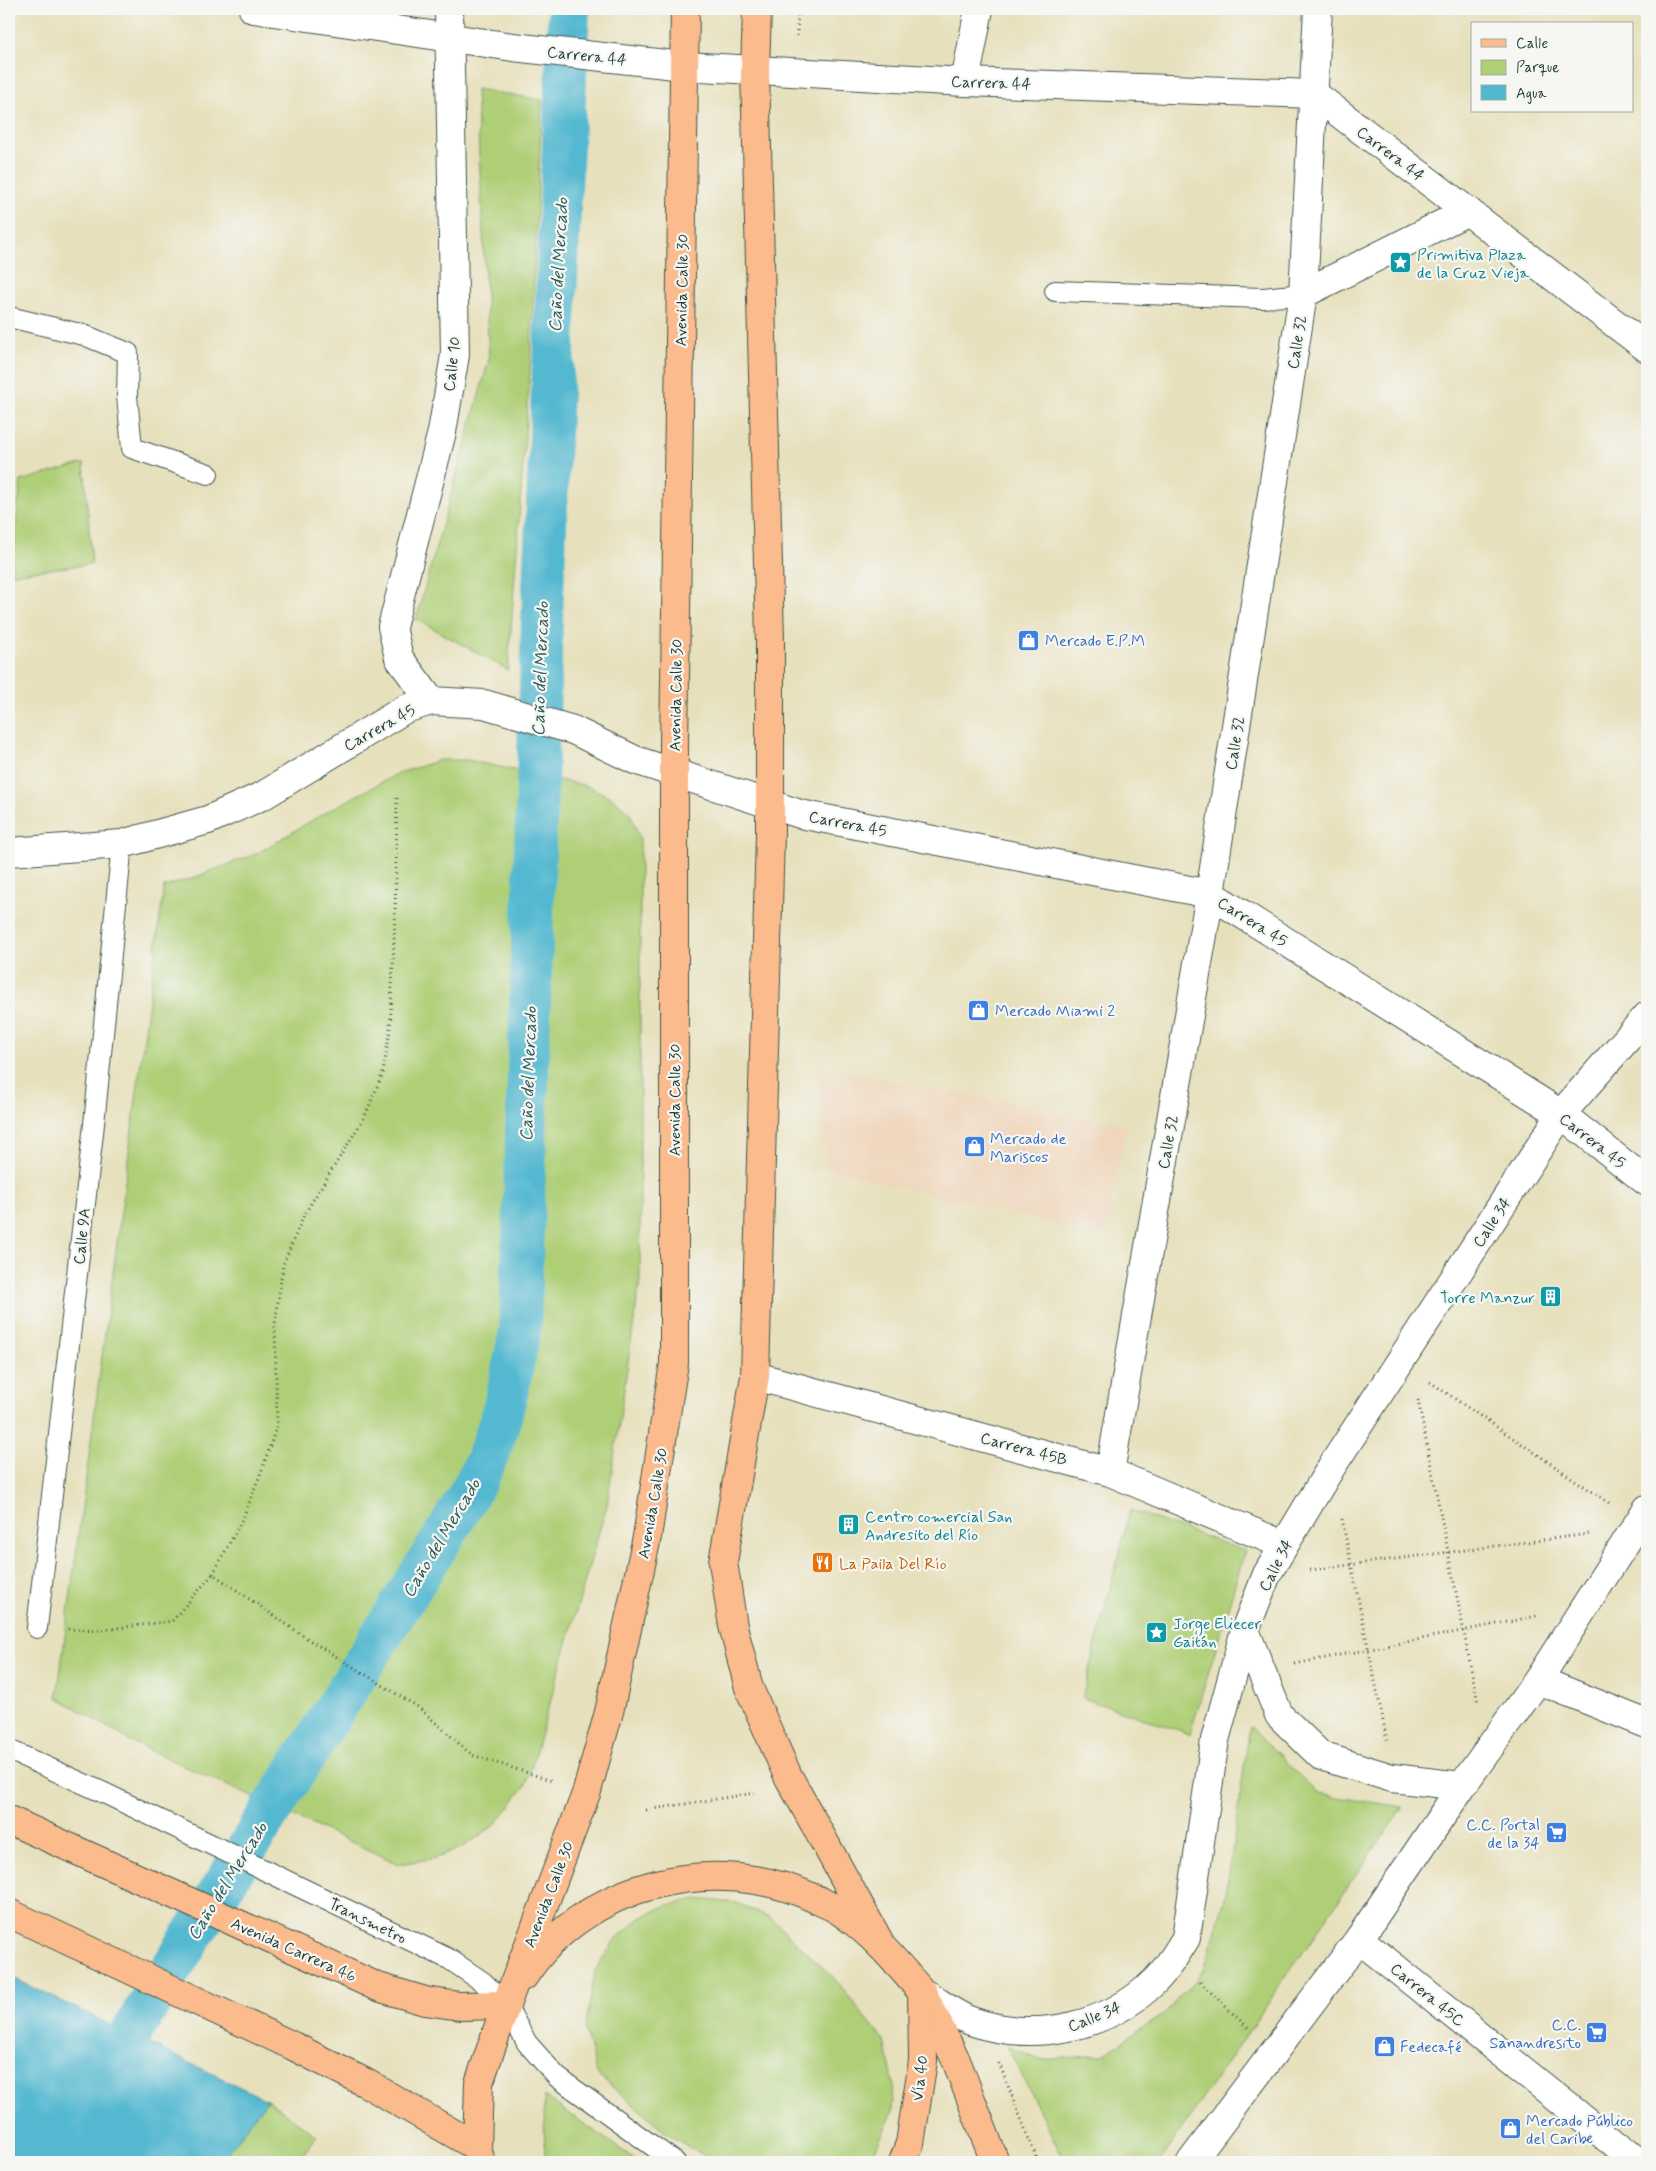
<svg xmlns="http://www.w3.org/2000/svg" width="1656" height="2171" font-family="Mynerve,sans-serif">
	<rect width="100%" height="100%" fill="#f6f6f2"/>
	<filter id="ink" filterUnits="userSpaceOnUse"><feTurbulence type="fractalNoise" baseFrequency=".02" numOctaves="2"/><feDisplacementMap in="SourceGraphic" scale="10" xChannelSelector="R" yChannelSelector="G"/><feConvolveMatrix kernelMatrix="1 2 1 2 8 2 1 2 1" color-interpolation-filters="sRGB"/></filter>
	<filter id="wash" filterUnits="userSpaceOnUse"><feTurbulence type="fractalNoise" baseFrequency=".0096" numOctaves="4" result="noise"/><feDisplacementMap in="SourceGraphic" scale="20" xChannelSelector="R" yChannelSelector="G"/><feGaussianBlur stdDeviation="1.12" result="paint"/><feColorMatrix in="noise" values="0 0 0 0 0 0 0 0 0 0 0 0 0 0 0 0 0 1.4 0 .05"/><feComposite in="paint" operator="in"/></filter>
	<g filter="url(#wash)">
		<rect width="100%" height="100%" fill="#e7e0bc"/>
		<!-- built -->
		<path fill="#efd6bc" d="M817,1067L1127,1125L1104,1236L827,1169Z"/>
		<!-- green -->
		<path fill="#afcf77" stroke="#678656" d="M476,89L542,100L530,369L508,670L416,619L489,359Z
			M84,463L92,564L11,574L21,481Z
			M440,760H467L587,786L611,797L630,813L640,839V1281L607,1505L526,1785L495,1825L463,1847L437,1858L399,1864L136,1744L57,1697L164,887L193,878L258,853L324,813L399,773Z
			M1130,1510L1245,1551L1190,1734L1082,1698Z
			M1250,1726L1318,1794L1403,1807L1159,2162H1065L1007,2046L1040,2060L1102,2055L1164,2014L1204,1970L1226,1894Z
			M697,1899L737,1903L771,1918L834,1978L885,2041L894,2085L892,2114L875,2149L861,2162H714L672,2137L597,2074L585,2030L595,1971L615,1940L640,1918L665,1906Z
			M544,2096L639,2162H545Z
			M267,2100L317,2136L297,2162H220Z"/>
		<!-- water -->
		<path fill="#52b8d0" stroke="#387a82" d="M9,1976L267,2100L220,2162H9Z"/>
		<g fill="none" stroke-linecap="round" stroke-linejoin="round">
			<!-- canal -->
			<path stroke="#52b8d0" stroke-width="42" d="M130,2034L457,1515C465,1500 474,1486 481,1471C502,1427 511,1377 520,1330L543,592L569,9"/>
		</g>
	</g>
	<g filter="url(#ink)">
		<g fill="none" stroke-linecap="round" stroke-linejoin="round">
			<defs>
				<path id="service" d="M1055,291L1263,298L1303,294
					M9,317L84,335L128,353L127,396L132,448L208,474
					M37,1628L94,1124L122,844
					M9,1750L102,1792L449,1959L483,1982L506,2005L527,2043L557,2077L675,2162"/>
				<path id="pedestrian" d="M965,82L979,9"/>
				<path id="minor" d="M1303,294L1468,211
					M431,701L399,658L392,627L442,432L455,355L449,9
					M9,852L122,844L208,820L264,795L405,709L431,701L484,704L573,730L635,760L800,814L1210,894L1561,1114L1647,1182
					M755,1376L1110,1472L1284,1545
					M1110,1472L1210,894L1303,294L1318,9
					M1538,1680L1647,1724
					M1359,1939L1637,2162"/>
				<path id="tertiary" d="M253,9L513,47L684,66L965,82L1314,94L1647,348
					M1245,1630L1279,1715L1321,1756L1392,1778L1462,1786
					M922,1992C938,2001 954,2015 971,2021C1033,2043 1108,2028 1155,1981C1167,1969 1177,1953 1186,1938L1215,1740L1245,1630L1267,1574L1332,1466L1561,1114L1647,1016
					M1191,2162L1359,1939L1462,1786L1538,1680L1647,1509"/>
				<path id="primary" d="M9,1820L378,1987L425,2001L460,2006L506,2005
					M9,1913L293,2046L366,2083L477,2147
					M922,1992L956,2060L995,2162"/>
				<path id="trunk" d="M757,9L755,71L770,640V834L755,1376L723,1562L733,1626L749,1688L788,1776L879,1941
					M524,1976C586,1881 718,1851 818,1900C825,1904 834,1907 841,1912C873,1934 897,1963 922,1992L923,2061L910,2143L903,2162
					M481,2162L477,2147L479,2083L506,2005L587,1791L609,1712L647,1537L674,1363V746L685,9"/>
			</defs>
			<!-- service casing -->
			<use href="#service" stroke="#3d5548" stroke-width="22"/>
			<!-- pedestrian casing -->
			<use href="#pedestrian" stroke="#3d5548" stroke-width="30"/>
			<!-- minor casing -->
			<use href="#minor" stroke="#3d5548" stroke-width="30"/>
			<!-- tertiary casing -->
			<use href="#tertiary" stroke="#3d5548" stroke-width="30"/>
			<!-- primary casing -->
			<use href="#primary" stroke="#3d5548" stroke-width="30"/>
			<!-- trunk casing -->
			<use href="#trunk" stroke="#3d5548" stroke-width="30"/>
			<!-- path -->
			<path stroke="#3d5548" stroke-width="3" stroke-dasharray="1 4" stroke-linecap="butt" d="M797,36L798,9
				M1430,1382L1609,1503
				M1418,1400L1478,1703
				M1342,1519L1387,1740
				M1310,1570L1589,1534
				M213,1574L243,1518L263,1467L277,1425L275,1324L283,1265L304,1215L364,1118L383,1073L390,1030L395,919L397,796
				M68,1629L102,1630L172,1621L213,1574L311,1641L418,1707L472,1755L553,1781
				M1295,1664L1537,1616
				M646,1810L755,1793
				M1200,1982L1248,2028
				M999,2063L1038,2162"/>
			<!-- service -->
			<use href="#service" stroke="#fff" stroke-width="20"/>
			<!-- pedestrian -->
			<use href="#pedestrian" stroke="#fff" stroke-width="28"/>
			<!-- minor -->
			<use href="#minor" stroke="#fff" stroke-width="28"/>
			<!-- tertiary -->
			<use href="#tertiary" stroke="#fff" stroke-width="28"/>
			<!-- primary -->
			<use href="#primary" stroke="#fbbb8c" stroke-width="28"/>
			<!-- trunk -->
			<use href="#trunk" stroke="#fbbb8c" stroke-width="28"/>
		</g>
	</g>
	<!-- icons -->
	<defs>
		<symbol id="sight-square" viewBox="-11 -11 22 22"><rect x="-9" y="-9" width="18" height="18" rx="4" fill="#0f9aa8" stroke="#f6f6f2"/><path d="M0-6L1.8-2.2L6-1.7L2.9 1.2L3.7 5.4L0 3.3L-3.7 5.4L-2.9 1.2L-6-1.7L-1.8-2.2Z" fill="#fff"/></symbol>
		<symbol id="shop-square" viewBox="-11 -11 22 22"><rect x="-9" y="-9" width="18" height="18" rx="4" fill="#3f7fe0" stroke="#f6f6f2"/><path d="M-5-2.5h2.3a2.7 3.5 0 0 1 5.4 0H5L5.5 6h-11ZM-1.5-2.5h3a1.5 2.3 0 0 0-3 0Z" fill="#fff"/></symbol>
		<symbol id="building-square" viewBox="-11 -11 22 22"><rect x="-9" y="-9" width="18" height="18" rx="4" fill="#0f9aa8" stroke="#f6f6f2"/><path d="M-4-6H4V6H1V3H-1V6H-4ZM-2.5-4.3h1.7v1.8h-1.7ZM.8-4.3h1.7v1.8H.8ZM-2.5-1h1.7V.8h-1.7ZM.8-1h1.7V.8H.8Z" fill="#fff"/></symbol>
		<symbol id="restaurant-square" viewBox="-11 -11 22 22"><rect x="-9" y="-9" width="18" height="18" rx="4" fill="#e8710a" stroke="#f6f6f2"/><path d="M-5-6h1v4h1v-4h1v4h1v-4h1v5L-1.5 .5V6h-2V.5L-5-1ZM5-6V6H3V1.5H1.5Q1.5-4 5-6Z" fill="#fff"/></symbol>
		<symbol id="supermarket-square" viewBox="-11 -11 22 22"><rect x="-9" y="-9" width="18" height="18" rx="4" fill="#3f7fe0" stroke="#f6f6f2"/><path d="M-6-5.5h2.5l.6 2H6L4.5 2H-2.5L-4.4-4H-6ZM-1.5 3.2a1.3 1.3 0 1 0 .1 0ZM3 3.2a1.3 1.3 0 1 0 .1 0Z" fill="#fff"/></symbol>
	</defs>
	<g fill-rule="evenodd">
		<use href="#sight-square" x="1388" y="250" width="25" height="25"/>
		<use href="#shop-square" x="1016" y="628" width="25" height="25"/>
		<use href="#shop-square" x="966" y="998" width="25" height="25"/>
		<use href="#shop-square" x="962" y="1134" width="25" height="25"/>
		<use href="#building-square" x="1538" y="1284" width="25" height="25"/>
		<use href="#building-square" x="836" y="1512" width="25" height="25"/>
		<use href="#restaurant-square" x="810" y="1550" width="25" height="25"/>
		<use href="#sight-square" x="1144" y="1620" width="25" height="25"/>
		<use href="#supermarket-square" x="1544" y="1820" width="25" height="25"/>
		<use href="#supermarket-square" x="1584" y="2020" width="25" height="25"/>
		<use href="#shop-square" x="1372" y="2034" width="25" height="25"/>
		<use href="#shop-square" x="1498" y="2116" width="25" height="25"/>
	</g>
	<g text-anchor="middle" stroke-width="4.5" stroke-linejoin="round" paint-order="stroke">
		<!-- street labels -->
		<g font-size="16" fill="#1f3d34" stroke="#f6f6f2">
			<text transform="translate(587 55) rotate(6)" y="6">Carrera 44</text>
			<text transform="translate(991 82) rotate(2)" y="6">Carrera 44</text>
			<text transform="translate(1391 153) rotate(37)" y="6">Carrera 44</text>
			<text transform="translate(681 290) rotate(-89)" y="6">Avenida Calle 30</text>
			<text transform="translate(1296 342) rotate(-81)" y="6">Calle 32</text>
			<text transform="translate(451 364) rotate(-84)" y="6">Calle 10</text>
			<text transform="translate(675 695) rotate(-89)" y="6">Avenida Calle 30</text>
			<text transform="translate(379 727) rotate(-29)" y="6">Carrera 45</text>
			<text transform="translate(1234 743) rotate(-81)" y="6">Calle 32</text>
			<text transform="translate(848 823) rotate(11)" y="6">Carrera 45</text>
			<text transform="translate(1253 921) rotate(32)" y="6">Carrera 45</text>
			<text transform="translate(674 1100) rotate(-90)" y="6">Avenida Calle 30</text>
			<text transform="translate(1593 1140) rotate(38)" y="6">Carrera 45</text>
			<text transform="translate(1167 1142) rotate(-80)" y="6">Calle 32</text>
			<text transform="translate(1491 1222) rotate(-57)" y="6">Calle 34</text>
			<text transform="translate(81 1236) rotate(-84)" y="6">Calle 9A</text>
			<text transform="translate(1024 1448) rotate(15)" y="6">Carrera 45B</text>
			<text transform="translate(652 1503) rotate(-80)" y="6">Avenida Calle 30</text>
			<text transform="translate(1275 1565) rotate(-63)" y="6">Calle 34</text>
			<text transform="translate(548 1894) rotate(-69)" y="6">Avenida Calle 30</text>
			<text transform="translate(368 1920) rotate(26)" y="6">Transmetro</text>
			<text transform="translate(294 1949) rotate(24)" y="6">Avenida Carrera 46</text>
			<text transform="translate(1428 1994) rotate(39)" y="6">Carrera 45C</text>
			<text transform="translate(1094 2016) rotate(-22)" y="6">Calle 34</text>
			<text transform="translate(919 2078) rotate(-83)" y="6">Vía 40</text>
		</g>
		<!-- culture labels -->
		<g font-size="16" fill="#0d838f" stroke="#f6f6f2" text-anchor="start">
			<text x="1417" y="260">Primitiva Plaza<tspan x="1417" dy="18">de la Cruz Vieja</tspan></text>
			<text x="1535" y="1303" text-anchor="end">Torre Manzur</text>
			<text x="865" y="1522">Centro comercial San<tspan x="865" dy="18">Andresito del Río</tspan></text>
			<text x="1173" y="1629">Jorge Eliecer<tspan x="1173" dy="18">Gaitán</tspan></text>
		</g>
		<!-- shop labels -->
		<g font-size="16" fill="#366cbe" stroke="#f6f6f2" text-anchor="start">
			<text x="1045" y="646">Mercado E.P.M</text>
			<text x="995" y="1016">Mercado Miami 2</text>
			<text x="990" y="1144">Mercado de<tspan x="990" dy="18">Mariscos</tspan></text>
			<text x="1540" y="1830" text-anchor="end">C.C. Portal<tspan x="1540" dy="18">de la 34</tspan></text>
			<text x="1581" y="2030" text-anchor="end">C.C.<tspan x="1581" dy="18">Sanandresito</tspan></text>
			<text x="1400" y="2052">Fedecafé</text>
			<text x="1526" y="2126">Mercado Público<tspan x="1526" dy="18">del Caribe</tspan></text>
		</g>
		<!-- food labels -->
		<g font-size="16" fill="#c56008" stroke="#f6f6f2" text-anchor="start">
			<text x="839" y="1569">La Paila Del Río</text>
		</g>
		<!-- water labels -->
		<g font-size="18" font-style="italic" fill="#2c5c5b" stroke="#f6f6f2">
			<text transform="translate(558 265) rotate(-87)" y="6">Caño del Mercado</text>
			<text transform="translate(540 669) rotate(-88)" y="6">Caño del Mercado</text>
			<text transform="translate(528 1074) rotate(-88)" y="6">Caño del Mercado</text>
			<text transform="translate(441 1538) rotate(-59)" y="6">Caño del Mercado</text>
			<text transform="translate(227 1881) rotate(-58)" y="6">Caño del Mercado</text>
		</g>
	</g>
	<!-- margin -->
	<rect width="1656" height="2171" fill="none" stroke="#f6f6f2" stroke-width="30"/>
	<!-- legend -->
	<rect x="1471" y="22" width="162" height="90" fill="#f6f6f2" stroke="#a0aca6"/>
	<rect x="1481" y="39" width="25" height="8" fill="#fbbb8c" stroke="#a0aca6"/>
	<text x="1516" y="48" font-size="15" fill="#1f3d34">Calle</text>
	<rect x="1481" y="60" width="25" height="15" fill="#afcf77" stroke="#a0aca6"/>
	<text x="1516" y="72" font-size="15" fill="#1f3d34">Parque</text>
	<rect x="1481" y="85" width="25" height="15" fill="#52b8d0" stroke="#a0aca6"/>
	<text x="1516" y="98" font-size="15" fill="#1f3d34">Agua</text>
</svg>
